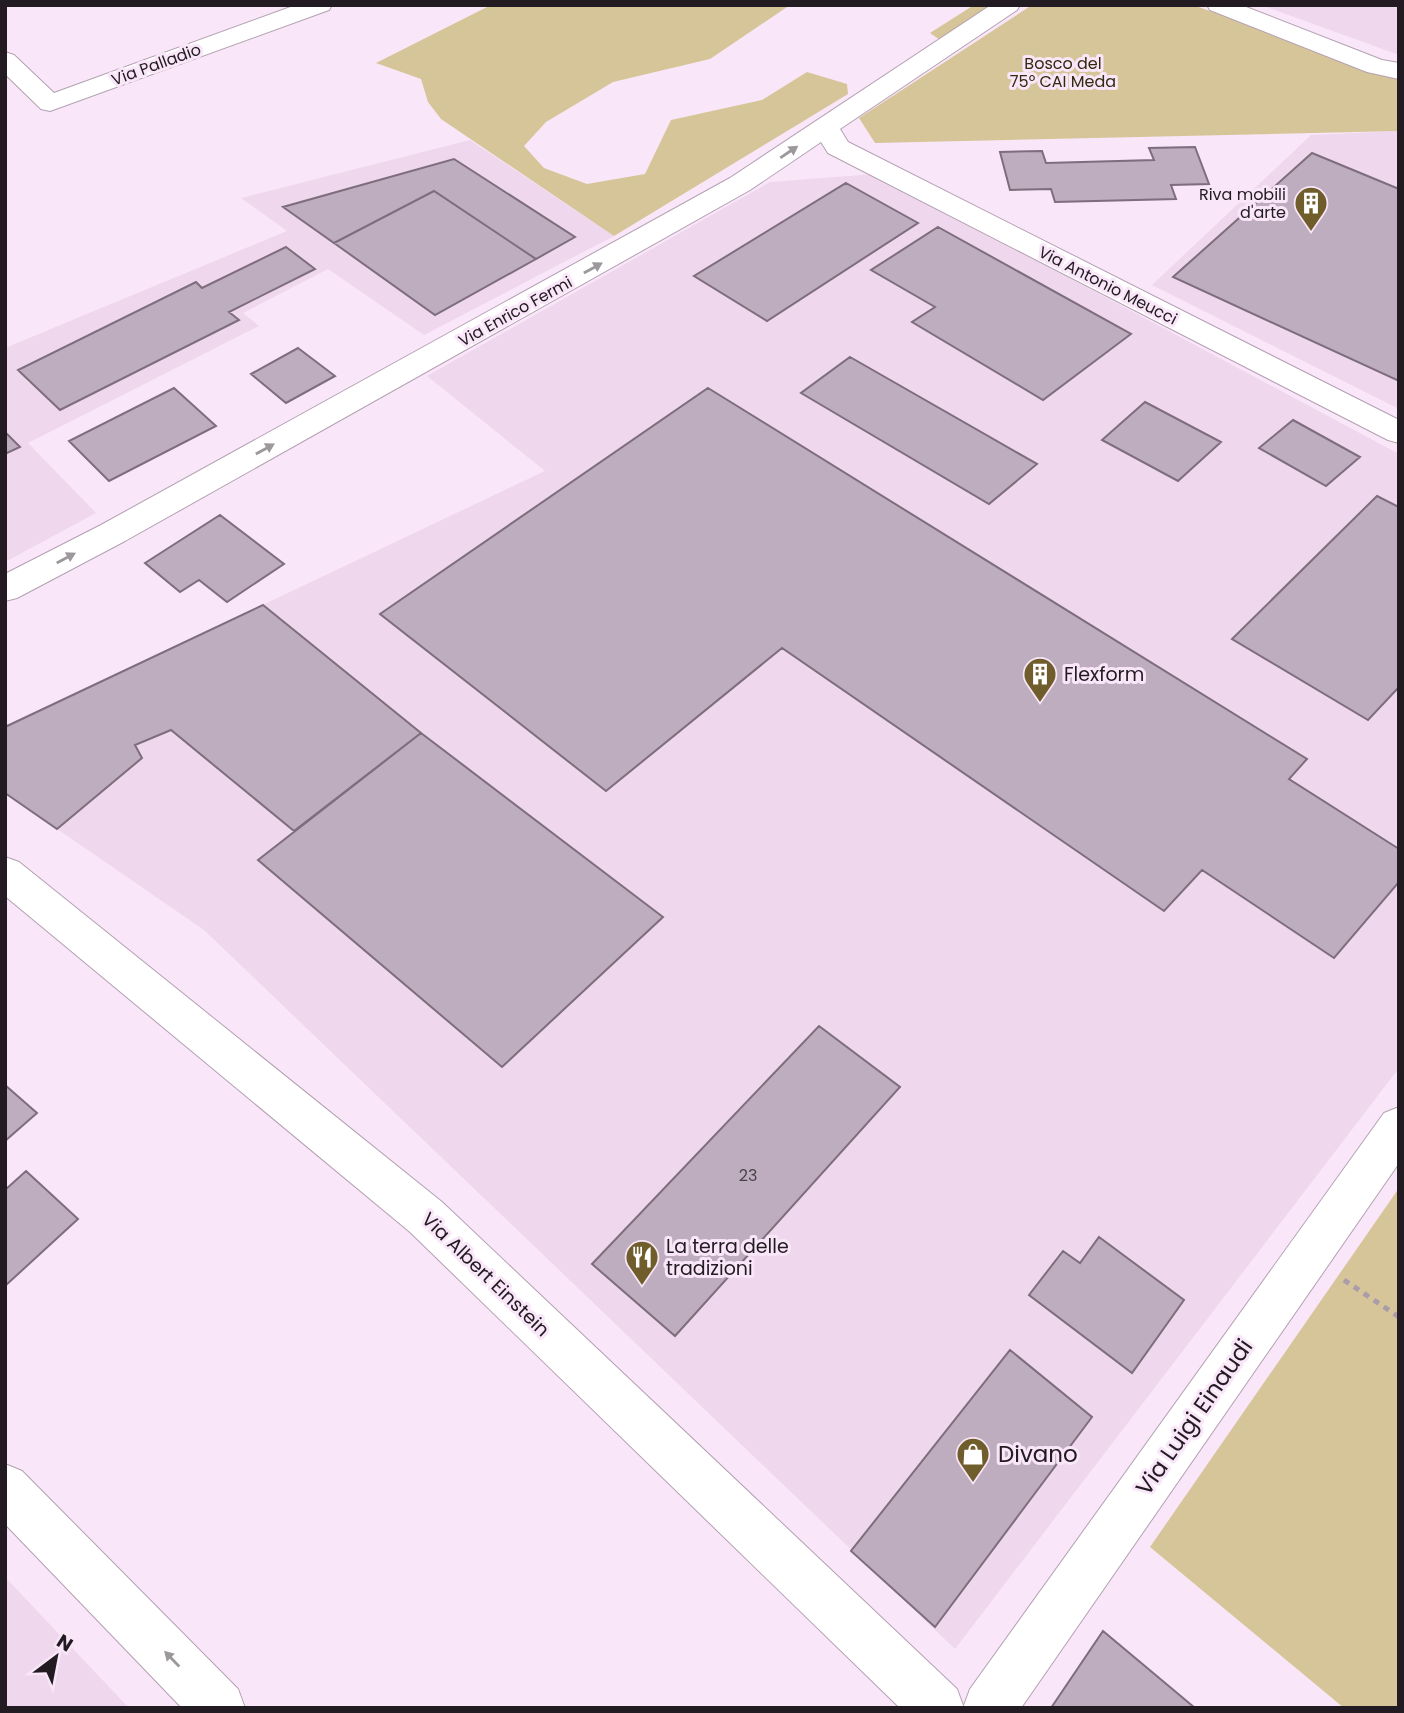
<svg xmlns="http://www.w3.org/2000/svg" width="1404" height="1713" font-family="Poppins,sans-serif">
	<rect width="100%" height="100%" fill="#f9e6f8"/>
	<!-- built -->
	<path fill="#efd7ee" d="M1261,5H1399V55Z
		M1399,131V409L1152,285L1311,135Z
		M470,140L614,236L424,335L328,269L243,313L259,326L28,443L96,513L5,562V348L287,231L241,198Z
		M875,174L1399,454V1068L955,1649L204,930L5,793V727L545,471L427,376L770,182Z
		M5,1577L129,1708H5Z"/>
	<!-- green -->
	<path fill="#d6c598" d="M491,5H790L710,59L613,82L546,122L524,146L544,168L587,184L645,174L671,120L762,100L807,72L847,84L848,94L614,236L441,119L428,102L421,79L376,63Z
		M974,5H993L940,40L930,33Z
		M1032,5H1193L1399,79V131L875,143L859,118Z
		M1399,1188V1708H1344L1150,1547Z"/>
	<!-- building -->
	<path fill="#beadbe" stroke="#7d6d7d" stroke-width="2" d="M1195,147L1209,184L1171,185L1176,199L1055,202L1051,189L1010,190L1000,152L1042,151L1046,163L1154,160L1149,148Z
		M1312,153L1399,189V381L1173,277Z
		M454,159L575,237L536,259L434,191L334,243L283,207Z
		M846,183L918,223L767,321L694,276Z
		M434,191L536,259L435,315L334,243Z
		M938,227L1131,334L1043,400L912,322L935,307L871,270Z
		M286,247L315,269L229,312L239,320L60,410L18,370L196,282L202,288Z
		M298,348L335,376L286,403L251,374Z
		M850,357L1037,464L989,504L801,393Z
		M174,388L216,426L109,481L69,441Z
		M708,388L1307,759L1289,779L1399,849V882L1334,958L1202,870L1164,911L782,648L606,791L380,614Z
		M1145,402L1221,442L1178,481L1102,440Z
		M1293,420L1360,457L1326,486L1259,448Z
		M5,432L20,447L5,454Z
		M1377,496L1399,507V687L1368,720L1232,639Z
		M220,515L284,564L227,602L199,580L180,592L145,563Z
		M263,605L421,733L294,831L171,730L135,745L142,758L57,829L5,793V727Z
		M421,733L663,917L502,1067L258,860Z
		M819,1026L900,1087L675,1336L592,1264Z
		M5,1085L37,1113L5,1141Z
		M26,1171L78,1219L5,1286V1190Z
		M1099,1237L1184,1300L1132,1373L1029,1295L1063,1251L1080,1263Z
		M1010,1350L1092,1417L935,1627L851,1551Z
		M1103,1631L1195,1708H1051Z"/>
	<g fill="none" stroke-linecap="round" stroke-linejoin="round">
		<defs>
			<path id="street" d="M296,5H332L329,10L50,111L41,109L5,74V52L14,55L54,93Z
				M991,5H1020L1017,10L840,129L848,142L1399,420V443L1388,440L828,153L821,142L750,190L125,541L17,598L5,601V574L101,525L730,178Z
				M1207,5H1241L1382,60L1399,63V79L1367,72L1210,10Z
				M5,857L19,862L442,1202L957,1689L964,1708H900L410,1232L5,896Z"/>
			<path id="secondary" d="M1399,1107V1163L1021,1708H963L970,1689L1384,1113Z
				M5,1464L22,1471L238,1689L245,1708H182L5,1524Z"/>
		</defs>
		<!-- street casing -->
		<use href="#street" stroke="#b3a1b2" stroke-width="2"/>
		<!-- secondary casing -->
		<use href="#secondary" stroke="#b3a1b2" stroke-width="2"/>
		<!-- path -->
		<path stroke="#ab9caa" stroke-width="5" stroke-dasharray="6 6" stroke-linecap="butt" d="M1344,1280L1399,1317"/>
		<!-- street -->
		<use href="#street" fill="#fff" fill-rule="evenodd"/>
		<!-- secondary -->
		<use href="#secondary" fill="#fff" fill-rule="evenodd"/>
	</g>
	<!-- one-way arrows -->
	<defs><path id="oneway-solid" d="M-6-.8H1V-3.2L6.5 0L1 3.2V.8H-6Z" transform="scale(1.75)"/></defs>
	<g fill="#9c989c">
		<use href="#oneway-solid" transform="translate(789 152) rotate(-34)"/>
		<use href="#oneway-solid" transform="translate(593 268) rotate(-29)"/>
		<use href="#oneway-solid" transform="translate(265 449) rotate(-29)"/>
		<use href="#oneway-solid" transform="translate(66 558) rotate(-28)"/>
		<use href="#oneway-solid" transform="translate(172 1659) rotate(-134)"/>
	</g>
	<!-- icons -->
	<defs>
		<symbol id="building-pin" viewBox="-11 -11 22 30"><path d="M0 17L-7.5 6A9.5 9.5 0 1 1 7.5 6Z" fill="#6f5d2b" stroke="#f9e6f8"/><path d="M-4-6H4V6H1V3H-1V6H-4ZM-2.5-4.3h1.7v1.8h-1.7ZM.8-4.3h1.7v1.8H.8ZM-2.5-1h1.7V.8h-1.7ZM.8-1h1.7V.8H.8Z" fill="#fff"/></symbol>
		<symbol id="restaurant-pin" viewBox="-11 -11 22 30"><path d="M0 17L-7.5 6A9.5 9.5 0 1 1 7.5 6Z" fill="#6f5d2b" stroke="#f9e6f8"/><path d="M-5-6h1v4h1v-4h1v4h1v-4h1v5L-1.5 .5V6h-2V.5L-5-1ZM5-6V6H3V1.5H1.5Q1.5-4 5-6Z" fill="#fff"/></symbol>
		<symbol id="shop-pin" viewBox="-11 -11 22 30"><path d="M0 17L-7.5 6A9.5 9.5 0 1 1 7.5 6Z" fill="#6f5d2b" stroke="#f9e6f8"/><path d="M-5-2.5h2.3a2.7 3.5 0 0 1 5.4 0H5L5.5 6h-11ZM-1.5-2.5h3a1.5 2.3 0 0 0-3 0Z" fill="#fff"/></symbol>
	</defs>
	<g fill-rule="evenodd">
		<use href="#building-pin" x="1292" y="184" width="38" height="52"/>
		<use href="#building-pin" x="1021" y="655" width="38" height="52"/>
		<use href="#restaurant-pin" x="623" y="1238" width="38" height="52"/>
		<use href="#shop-pin" x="954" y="1435" width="38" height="52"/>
	</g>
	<g text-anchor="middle" stroke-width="6" stroke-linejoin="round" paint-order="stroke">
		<!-- far-park labels -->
		<g font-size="16" fill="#32290e" stroke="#f9e6f8">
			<text x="1063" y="69">Bosco del<tspan x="1063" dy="18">75° CAI Meda</tspan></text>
		</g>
		<!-- far-street labels -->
		<g font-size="16" fill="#221b22" stroke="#f9e6f8">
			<text transform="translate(156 64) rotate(-20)" y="6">Via Palladio</text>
			<text transform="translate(1108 285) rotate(27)" y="6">Via Antonio Meucci</text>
			<text transform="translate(515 311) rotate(-29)" y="6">Via Enrico Fermi</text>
		</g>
		<!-- far-poi labels -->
		<g font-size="16" fill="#221b22" stroke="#f9e6f8" text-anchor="end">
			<text x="1286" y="200">Riva mobili<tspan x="1286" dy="18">d'arte</tspan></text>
		</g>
		<!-- number labels -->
		<g font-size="16" fill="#494049">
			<text x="748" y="1181">23</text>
		</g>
		<!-- poi labels -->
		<g font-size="19" fill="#221b22" stroke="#f9e6f8" text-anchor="start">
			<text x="1064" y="681">Flexform</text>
			<text x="666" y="1253">La terra delle<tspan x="666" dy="22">tradizioni</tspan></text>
		</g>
		<!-- street labels -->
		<g font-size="19" fill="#221b22" stroke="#f9e6f8">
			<text transform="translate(486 1274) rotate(44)" y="7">Via Albert Einstein</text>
		</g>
		<!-- near-street labels -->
		<g font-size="23" fill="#221b22" stroke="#f9e6f8">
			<text transform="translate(1194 1417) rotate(-55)" y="8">Via Luigi Einaudi</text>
		</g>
		<!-- near-poi labels -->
		<g font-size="23" fill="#221b22" stroke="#f9e6f8" text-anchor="start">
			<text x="998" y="1462">Divano</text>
		</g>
	</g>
	<!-- border -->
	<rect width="1404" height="1713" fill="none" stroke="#221b22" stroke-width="14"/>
	<!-- north arrow -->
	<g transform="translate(56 1657) rotate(32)" stroke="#f9e6f8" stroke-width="5" paint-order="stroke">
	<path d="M0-5L12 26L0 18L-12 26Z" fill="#221b22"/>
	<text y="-10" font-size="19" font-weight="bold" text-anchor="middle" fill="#221b22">N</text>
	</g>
</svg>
